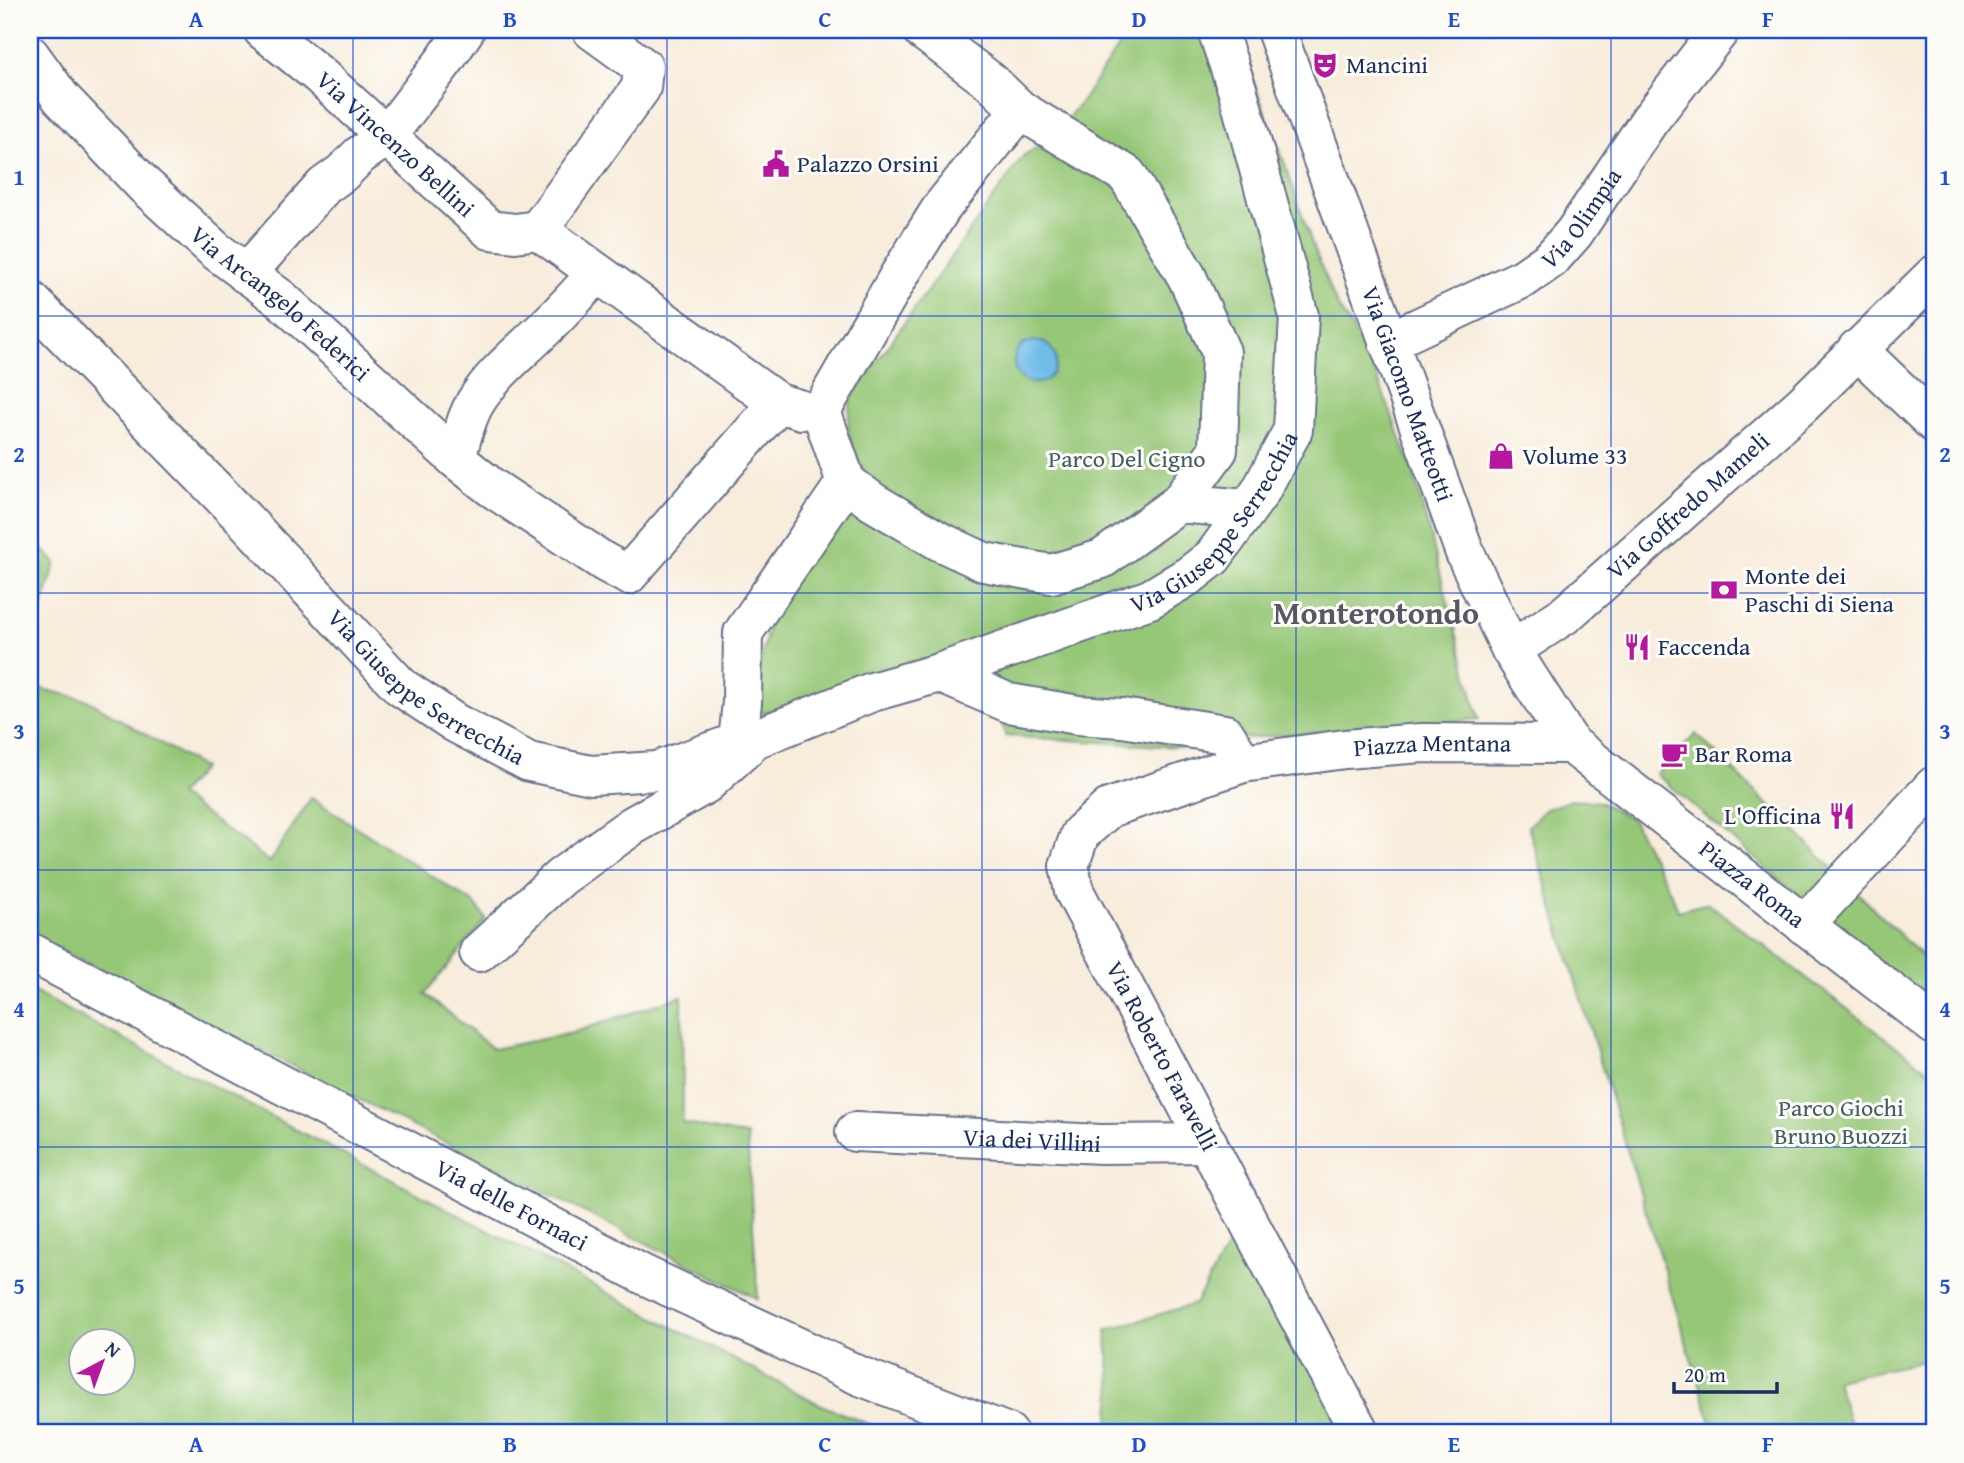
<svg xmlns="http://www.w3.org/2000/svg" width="1964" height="1463" font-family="'Gentium Book Plus',serif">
	<rect width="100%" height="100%" fill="#fdfcf7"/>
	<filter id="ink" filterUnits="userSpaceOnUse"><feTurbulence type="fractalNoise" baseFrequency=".0143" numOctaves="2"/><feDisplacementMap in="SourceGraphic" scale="14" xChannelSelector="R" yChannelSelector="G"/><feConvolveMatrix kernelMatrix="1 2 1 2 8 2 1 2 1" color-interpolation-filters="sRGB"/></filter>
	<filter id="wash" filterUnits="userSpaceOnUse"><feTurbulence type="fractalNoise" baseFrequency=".00686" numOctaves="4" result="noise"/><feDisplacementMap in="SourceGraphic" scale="28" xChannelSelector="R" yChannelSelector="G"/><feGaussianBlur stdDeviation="1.57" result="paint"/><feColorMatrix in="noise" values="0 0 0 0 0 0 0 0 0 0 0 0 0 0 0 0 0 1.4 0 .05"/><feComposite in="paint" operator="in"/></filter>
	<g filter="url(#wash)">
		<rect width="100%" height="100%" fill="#f8ecdb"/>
		<!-- green -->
		<path fill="#96c777" stroke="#587b6a" stroke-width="2" fill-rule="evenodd" d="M1129,30H1232L1247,65L1285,164L1311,241L1337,305L1367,351L1413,471L1479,719L1248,738L939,673L756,714L750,706L774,603L838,489L863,467C847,443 846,426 851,398L1024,155L1047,142L1056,132L1082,101Z
			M30,536L56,563L30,643Z
			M30,686L87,700L203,768L179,795L270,862L311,798L475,904L486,919L425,994L493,1049L572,1033L682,996L683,1123L747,1136L758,1299L30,935Z
			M1000,712L1209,749L1005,736Z
			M1696,734L1934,968V1011L1656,774Z
			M1571,800L1600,802L1632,819L1673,897L1678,911L1708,903L1934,1075V1359L1836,1380L1853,1433H1714L1528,826L1546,809Z
			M30,990L821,1405L891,1433H41L30,1417ZM80,1340H122V1382H80Z
			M1240,1224L1351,1433H1108L1112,1392L1106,1330L1195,1304Z"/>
		<!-- water -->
		<path fill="#70bce9" stroke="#4676a4" stroke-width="2" d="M1014 362a21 21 0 1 1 42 0a21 21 0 1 1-42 0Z"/>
	</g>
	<g filter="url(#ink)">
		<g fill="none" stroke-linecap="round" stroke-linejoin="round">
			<defs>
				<g id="minor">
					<path id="s1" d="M263,30L318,74L490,230L515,233L538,230"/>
					<path d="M922,30L991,82L1020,110"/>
					<path id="s2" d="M30,55L61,98L145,186L215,250L281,299L456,459L491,487L604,562L628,575L778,403"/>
					<path d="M538,230L778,403L802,410"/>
					<path d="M538,230L641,88L643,67L592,30"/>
					<path d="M246,274L324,186L342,173L360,155L386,137L445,60L465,30"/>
					<path id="s3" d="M30,300L244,519L401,687L455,723L529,762L591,775L657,771L738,742L757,738L872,692L939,673L1150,599L1190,575L1213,557L1260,492L1293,430L1299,316L1238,92L1217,30"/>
					<path id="s4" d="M1388,342L1524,278L1551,259L1574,233L1649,121L1720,30"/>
					<path d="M1857,349L1934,423"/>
					<path d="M456,459C461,441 465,420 475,403C493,373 520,353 545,328C563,311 580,292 597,273"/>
					<path d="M1179,503L1218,450L1221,352L1187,277L1127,175L1020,110L942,207L900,274L821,411L846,482L873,502L939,541L984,562L1051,574L1102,559L1179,503L1246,509"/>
					<path id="s5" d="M1511,650L1566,614L1803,404L1934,275"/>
					<path d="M939,673L1009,703L1078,715L1122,718L1225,734L1243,763"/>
					<path d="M738,742L742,702L743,633L846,482"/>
					<path d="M1804,925L1934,786"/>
					<path id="s6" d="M30,952L644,1275L860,1376L1008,1433"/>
					<path d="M479,952L561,877L632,826L706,784L748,746"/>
					<path id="s7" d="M855,1132L1101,1144L1208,1143"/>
					<path id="s8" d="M1360,1433L1074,891L1069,866L1080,834L1109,808L1243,763L1345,749L1422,743L1571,744"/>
				</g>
				<g id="major">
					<path id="s9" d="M1276,30L1465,553L1511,650L1571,744L1934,1025"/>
				</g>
			</defs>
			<!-- minor casing -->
			<use href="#minor" stroke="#68718a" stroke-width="42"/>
			<!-- major casing -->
			<use href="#major" stroke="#68718a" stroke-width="42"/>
			<!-- minor -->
			<use href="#minor" stroke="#fff" stroke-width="38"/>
			<!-- major -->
			<use href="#major" stroke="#fff" stroke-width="38"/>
		</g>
	</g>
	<!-- grid -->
	<path fill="none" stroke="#1d4ed8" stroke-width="2" stroke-opacity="0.55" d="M353,30V1433M667,30V1433M982,30V1433M1296,30V1433M1611,30V1433M30,316H1934M30,593H1934M30,870H1934M30,1147H1934"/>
	<!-- icons -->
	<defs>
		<symbol id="theatre-bare" viewBox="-9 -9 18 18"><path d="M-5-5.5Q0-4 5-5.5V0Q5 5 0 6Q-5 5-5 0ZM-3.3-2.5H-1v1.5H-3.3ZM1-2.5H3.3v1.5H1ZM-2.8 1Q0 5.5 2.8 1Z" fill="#b5179e" stroke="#fdfcf7" stroke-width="2.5" paint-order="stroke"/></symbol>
		<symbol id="civic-bare" viewBox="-9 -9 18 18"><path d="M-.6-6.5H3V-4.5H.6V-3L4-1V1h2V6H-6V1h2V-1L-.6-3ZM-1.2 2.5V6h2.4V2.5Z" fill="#b5179e" stroke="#fdfcf7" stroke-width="2.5" paint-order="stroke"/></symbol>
		<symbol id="shop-bare" viewBox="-9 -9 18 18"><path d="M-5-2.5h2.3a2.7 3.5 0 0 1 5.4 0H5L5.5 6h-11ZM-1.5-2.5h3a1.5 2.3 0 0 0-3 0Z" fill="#b5179e" stroke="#fdfcf7" stroke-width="2.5" paint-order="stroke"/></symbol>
		<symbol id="bank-bare" viewBox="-9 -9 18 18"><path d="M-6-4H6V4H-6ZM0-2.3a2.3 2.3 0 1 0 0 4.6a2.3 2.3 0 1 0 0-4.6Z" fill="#b5179e" stroke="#fdfcf7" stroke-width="2.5" paint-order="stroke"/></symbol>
		<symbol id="restaurant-bare" viewBox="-9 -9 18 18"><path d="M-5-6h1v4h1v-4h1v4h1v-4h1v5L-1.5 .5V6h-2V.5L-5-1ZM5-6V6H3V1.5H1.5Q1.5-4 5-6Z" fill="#b5179e" stroke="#fdfcf7" stroke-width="2.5" paint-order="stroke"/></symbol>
		<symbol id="cafe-bare" viewBox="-9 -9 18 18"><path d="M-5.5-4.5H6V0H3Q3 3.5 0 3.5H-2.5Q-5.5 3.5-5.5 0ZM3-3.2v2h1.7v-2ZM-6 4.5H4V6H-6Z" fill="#b5179e" stroke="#fdfcf7" stroke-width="2.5" paint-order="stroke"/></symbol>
	</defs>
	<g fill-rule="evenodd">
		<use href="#theatre-bare" x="1306" y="46" width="38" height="38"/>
		<use href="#civic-bare" x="757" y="145" width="38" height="38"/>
		<use href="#shop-bare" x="1482" y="437" width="38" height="38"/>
		<use href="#bank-bare" x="1705" y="571" width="38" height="38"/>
		<use href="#restaurant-bare" x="1618" y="628" width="38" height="38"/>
		<use href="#cafe-bare" x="1655" y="735" width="38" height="38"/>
		<use href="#restaurant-bare" x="1823" y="797" width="38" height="38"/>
	</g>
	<g text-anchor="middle" stroke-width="6" stroke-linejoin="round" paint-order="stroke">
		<!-- poi labels -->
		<g font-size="24" fill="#1b2f5e" stroke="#fdfcf7" text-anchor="start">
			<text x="1346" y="73">Mancini</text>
			<text x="797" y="172">Palazzo Orsini</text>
			<text x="1522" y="464">Volume 33</text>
			<text x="1745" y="584">Monte dei<tspan x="1745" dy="28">Paschi di Siena</tspan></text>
			<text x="1658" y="655">Faccenda</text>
			<text x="1695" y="762">Bar Roma</text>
			<text x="1821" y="824" text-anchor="end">L'Officina</text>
		</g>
		<!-- street labels -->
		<g font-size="24" fill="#1b2f5e" stroke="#fdfcf7">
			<text dy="8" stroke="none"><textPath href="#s1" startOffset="175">Via Vincenzo Bellini</textPath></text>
			<text dy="8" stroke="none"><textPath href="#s4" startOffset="234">Via Olimpia</textPath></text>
			<text dy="8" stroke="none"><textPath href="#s2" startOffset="354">Via Arcangelo Federici</textPath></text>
			<text dy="8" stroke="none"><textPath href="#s9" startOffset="387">Via Giacomo Matteotti</textPath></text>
			<text dy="8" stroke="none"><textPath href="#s5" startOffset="229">Via Goffredo Mameli</textPath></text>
			<text dy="8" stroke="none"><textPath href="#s3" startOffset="1438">Via Giuseppe Serrecchia</textPath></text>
			<text dy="8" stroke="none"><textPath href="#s3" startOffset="556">Via Giuseppe Serrecchia</textPath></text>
			<text dy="8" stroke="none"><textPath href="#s8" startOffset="1043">Piazza Mentana</textPath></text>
			<text dy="8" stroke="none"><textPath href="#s9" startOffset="1004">Piazza Roma</textPath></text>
			<text transform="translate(1162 1056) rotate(62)" y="8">Via Roberto Faravelli</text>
			<text dy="8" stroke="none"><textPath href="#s7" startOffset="177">Via dei Villini</textPath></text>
			<text dy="8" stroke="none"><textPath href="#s6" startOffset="544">Via delle Fornaci</textPath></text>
		</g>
		<!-- park labels -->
		<g font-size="24" fill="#405d66" stroke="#fdfcf7">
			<text x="1127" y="467">Parco Del Cigno</text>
			<text x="1841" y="1116">Parco Giochi<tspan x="1841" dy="28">Bruno Buozzi</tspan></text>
		</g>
		<!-- district labels -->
		<g font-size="32" font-weight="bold" fill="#595666" stroke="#fdfcf7">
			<text x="1376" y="624">Monterotondo</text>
		</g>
	</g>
	<!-- margin -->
	<rect width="1964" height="1463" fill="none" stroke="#fdfcf7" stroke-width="77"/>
	<!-- north arrow -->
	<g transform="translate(102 1362) rotate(41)"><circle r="33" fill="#fdfcf7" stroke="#a3aaba" stroke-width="2"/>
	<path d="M0-5L12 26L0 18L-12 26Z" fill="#b5179e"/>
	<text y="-10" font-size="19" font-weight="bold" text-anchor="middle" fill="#1b2f5e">N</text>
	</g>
	<!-- scale -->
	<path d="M1674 1382v10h103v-10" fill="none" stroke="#1b2f5e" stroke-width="3.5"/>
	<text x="1684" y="1382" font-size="21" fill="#1b2f5e" stroke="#fdfcf7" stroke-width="5" paint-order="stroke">20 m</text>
	<rect x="38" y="38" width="1888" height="1386" fill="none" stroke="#1d4ed8" stroke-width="2.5"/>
	<g font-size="23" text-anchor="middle" font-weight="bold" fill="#1d4ed8">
		<text x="196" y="27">A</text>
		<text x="510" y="27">B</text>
		<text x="825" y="27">C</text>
		<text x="1139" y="27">D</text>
		<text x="1454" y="27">E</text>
		<text x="1768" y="27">F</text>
		<text x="19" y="185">1</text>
		<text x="1945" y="185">1</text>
		<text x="19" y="462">2</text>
		<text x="1945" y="462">2</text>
		<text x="19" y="739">3</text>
		<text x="1945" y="739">3</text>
		<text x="19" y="1017">4</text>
		<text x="1945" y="1017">4</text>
		<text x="19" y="1294">5</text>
		<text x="1945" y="1294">5</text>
		<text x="196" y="1452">A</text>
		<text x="510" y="1452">B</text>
		<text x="825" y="1452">C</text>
		<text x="1139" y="1452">D</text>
		<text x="1454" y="1452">E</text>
		<text x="1768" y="1452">F</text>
	</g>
</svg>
